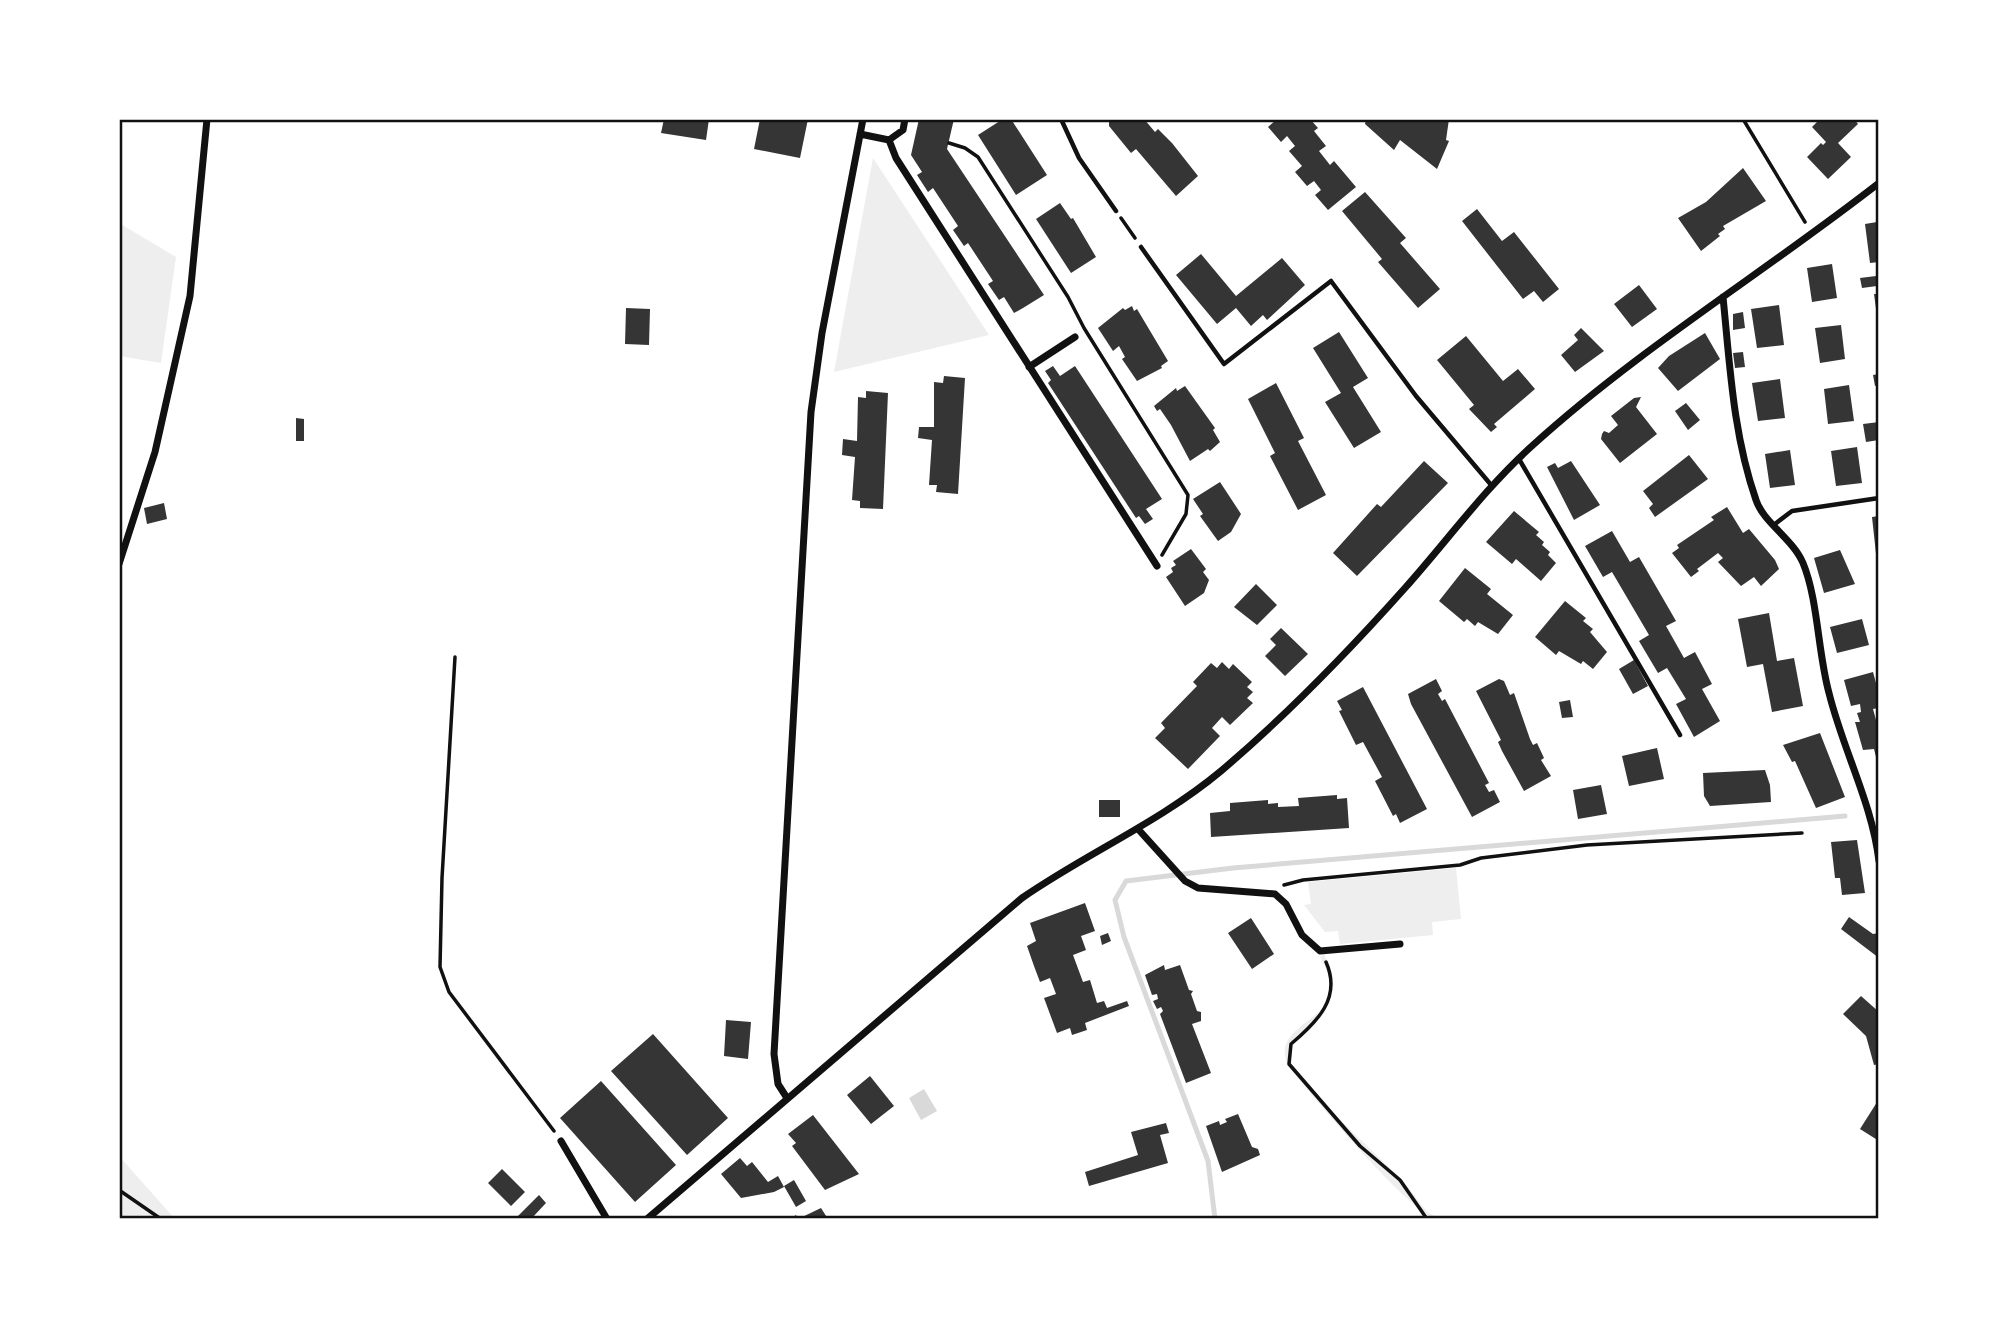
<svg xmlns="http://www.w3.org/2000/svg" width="1998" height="1338" font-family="'Archivo Narrow',sans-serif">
	<rect width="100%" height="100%" fill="#fff"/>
	<!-- green -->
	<path fill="#eee" d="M873,158L989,335L834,372Z
		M119,223L176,257L161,363L119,356Z
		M1456,868L1461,919L1432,922L1433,935L1340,944L1338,931L1325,932L1304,905L1311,904L1308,882Z
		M1324,954C1344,998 1324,1016 1292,1044L1291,1063C1321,1105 1362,1140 1399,1177C1416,1193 1417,1207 1439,1219C1413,1219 1309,1091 1287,1065C1286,1060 1284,1053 1285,1048C1291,1017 1355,1015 1320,957Z
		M119,1156L175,1219H119Z"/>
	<!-- water -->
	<path fill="#d9d9d9" d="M924,1089L937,1111L921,1120L909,1098Z"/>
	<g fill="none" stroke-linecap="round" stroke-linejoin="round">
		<!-- stream -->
		<path stroke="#d9d9d9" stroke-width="5" d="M1215,1219L1208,1161L1124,937L1115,900L1126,881L1233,868L1845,816"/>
	</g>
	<!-- building -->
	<path fill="#353535" d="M664,119H709L706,140L661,133Z
		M760,119H808L800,158L754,149Z
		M919,119H954L947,149L1044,295L1023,308L1014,313L1004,297L999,300L988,284L993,281L968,243L964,246L953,230L958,226L933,188L928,192L917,175L922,172L911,155Z
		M1003,119H1011L1047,175L1016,195L978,135Z
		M1109,119H1144L1155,132L1158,129L1172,143L1198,176L1176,196L1136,149L1131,153L1109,126Z
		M1277,119H1310L1318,128L1314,131L1326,146L1319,151L1330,165L1334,161L1356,187L1328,210L1315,195L1321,190L1314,181L1307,186L1295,172L1302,166L1289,151L1295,146L1287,136L1281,142L1268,127Z
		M1366,119H1449L1446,140L1449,141L1437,169L1400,140L1394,150L1365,124Z
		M1820,119H1854L1858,124L1838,143L1851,157L1828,179L1807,157L1821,143L1823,145L1826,142L1812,127Z
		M1743,168L1766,201L1723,226L1725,229L1718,234L1720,236L1701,251L1678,218L1706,202Z
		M1365,192L1406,238L1400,243L1440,289L1418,308L1378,262L1382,259L1342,211Z
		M1060,203L1071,219L1073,218L1096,257L1071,273L1036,219Z
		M1477,209L1502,241L1514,232L1559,289L1543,302L1534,291L1523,299L1462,221Z
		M1879,216V262L1870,263L1865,224L1877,222L1876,217Z
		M1201,254L1236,296L1282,258L1305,285L1267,320L1263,315L1251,326L1236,308L1217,324L1176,275Z
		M1832,264L1837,298L1812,302L1807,268Z
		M1876,276L1877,286L1862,288L1860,278Z
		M1639,285L1657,309L1632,327L1614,304Z
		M1874,294H1879V316H1877Z
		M1779,305L1784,345L1757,348L1751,309Z
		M1132,306L1134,311L1137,309L1168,361L1161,366L1162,368L1137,381L1122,359L1125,357L1119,346L1113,351L1098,328L1123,308L1125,310Z
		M626,308L650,309L649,345L625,344Z
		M1743,312L1745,328L1733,330V314Z
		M1841,325L1845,359L1820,363L1815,328Z
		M1581,328L1604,351L1575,372L1561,355L1578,340L1574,335Z
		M1339,332L1368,378L1353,387L1381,432L1354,448L1325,402L1341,393L1313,348Z
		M1705,333L1720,359L1678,391L1658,368L1669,356Z
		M1466,336L1503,381L1518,369L1535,389L1494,424L1497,427L1491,432L1469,409L1474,405L1437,360Z
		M1743,352L1745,367L1735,368L1733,353Z
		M1053,366L1060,376L1075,366L1162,499L1146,509L1153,519L1145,524L1139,516L1136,518L1048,383L1051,380L1045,371Z
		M1879,374V385L1875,386L1873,375Z
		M944,376L965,378L958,494L936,492L937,485H929L932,440L918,438L919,427H934V382L943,383Z
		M1780,379L1785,418L1758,421L1752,383Z
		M1276,383L1304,438L1298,441L1326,495L1298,510L1270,456L1275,453L1248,399Z
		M1849,385L1854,421L1828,424L1824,389Z
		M1185,386L1215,428L1213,430L1220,442L1210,451L1208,449L1190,461L1171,425L1160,409L1157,411L1154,406L1176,388L1177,391Z
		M866,391L888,393L883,509L860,508V501L852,500L855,457L842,455L843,439L857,441L858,397L866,398Z
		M1641,397L1636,407L1657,434L1620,463L1601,439L1602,434L1604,431L1609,433L1618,425L1611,416L1634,398Z
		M1686,403L1700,420L1688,430L1675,411Z
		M296,418L304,419V441H296Z
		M1879,422V440L1866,442L1863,424Z
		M1857,447L1862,483L1836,486L1831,451Z
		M1790,450L1795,485L1770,488L1765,454Z
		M1689,455L1708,479L1655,517L1649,508L1653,504L1643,491Z
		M1424,461L1448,483L1357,576L1333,553L1377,504L1381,507Z
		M1571,461L1600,505L1574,520L1547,467L1555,463L1558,468Z
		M1220,482L1241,514L1231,532L1218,541L1200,516L1203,514L1193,499Z
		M164,503L167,519L147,524L144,508Z
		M1727,507L1743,533L1749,529L1775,560L1779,569L1761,586L1754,577L1741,586L1718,562L1723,558L1718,553L1697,569L1699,571L1691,577L1672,553L1679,548L1677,545L1714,520L1711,517Z
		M1514,511L1539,532L1536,535L1544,542L1542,545L1550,552L1548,555L1556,563L1541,581L1516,559L1512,564L1486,542Z
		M1879,516V563H1877L1872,517Z
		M1612,531L1630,562L1639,557L1676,621L1666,626L1684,658L1695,652L1712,684L1702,689L1720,721L1694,737L1676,704L1686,699L1667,668L1658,673L1639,641L1649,635L1612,572L1603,577L1585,546Z
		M1191,549L1206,569L1203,572L1209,580L1204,593L1185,606L1166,577L1173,572L1171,568L1176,565L1173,561Z
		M1840,550L1855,584L1824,593L1814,558Z
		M1465,568L1491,589L1487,594L1513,615L1498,634L1478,622L1475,626L1467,619L1464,622L1439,601Z
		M1256,584L1277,605L1257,625L1234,607Z
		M1565,601L1586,618L1583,621L1593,629L1590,632L1607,652L1593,669L1583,661L1581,664L1559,651L1556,655L1535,637Z
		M1769,613L1777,661L1794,658L1803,706L1772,712L1763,664L1747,667L1738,619Z
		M1862,619L1869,645L1837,653L1830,627Z
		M1281,628L1308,654L1285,676L1265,656L1276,645L1270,639Z
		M1634,660L1648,686L1633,694L1619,669Z
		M1222,662L1229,669L1233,664L1252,682L1247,687L1253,692L1247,698L1253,703L1230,725L1222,717L1212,728L1220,736L1188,769L1155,738L1165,728L1161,723L1197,686L1193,682L1211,663L1217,668Z
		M1873,672L1879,694V699L1876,700L1878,708L1873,709L1876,720L1879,719L1877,761L1874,749L1863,750L1855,722H1860L1857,713L1861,712L1860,704L1851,706L1844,680Z
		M1436,679L1442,691L1438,694L1442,701L1445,699L1489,783L1485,785L1489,792L1494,790L1500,802L1472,817L1411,704L1408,694Z
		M1499,679L1504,681L1510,695L1514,693L1530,739L1533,745L1537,743L1544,758L1541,760L1551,776L1524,791L1502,751L1498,742L1501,740L1476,691Z
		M1363,687L1427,809L1400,823L1396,814L1393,816L1375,781L1382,777L1363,742L1356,745L1339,711L1342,710L1337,701Z
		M1570,700L1573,717L1562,718L1559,702Z
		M1820,733L1845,797L1816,808L1795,761L1792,762L1783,745Z
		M1657,748L1664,779L1629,786L1622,756Z
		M1765,770L1770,785L1771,802L1710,806L1704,796L1703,773Z
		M1601,785L1607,814L1578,819L1573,790Z
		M1337,795V799L1347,798L1349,828L1211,837L1210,813L1230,811V803L1268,800V804L1278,803V807L1299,806L1298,798Z
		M1099,800H1120V817H1099Z
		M1857,840L1865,893L1842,895L1840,878H1835L1831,842Z
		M1085,903L1095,931L1081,936L1086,950L1073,955L1083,982L1090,980L1097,1003L1104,1001L1107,1008L1127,1001L1129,1006L1085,1023L1087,1030L1072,1035L1070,1028L1057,1033L1044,998L1056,994L1050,978L1040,982L1034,966L1027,946L1036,941L1030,923Z
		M1849,917L1873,934L1879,933V958L1841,929Z
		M1251,918L1274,954L1252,969L1228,933Z
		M1108,933L1111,941L1102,945L1100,936Z
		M1164,965L1165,970L1180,965L1189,990L1193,991L1191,994L1197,1011L1201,1012V1021L1192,1024L1211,1073L1186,1083L1160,1014L1163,1011L1161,1007L1157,1009L1153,1001L1158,999L1157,994L1152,995L1145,975Z
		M1861,996L1879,1012V1064L1874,1065L1866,1036L1843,1014Z
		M726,1020L751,1022L748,1059L724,1056Z
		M653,1034L728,1118L687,1155L611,1071Z
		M870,1076L894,1106L871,1124L847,1095Z
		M601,1081L676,1165L635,1202L560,1118Z
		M1879,1099V1141L1860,1129Z
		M1238,1114L1252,1147L1258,1149L1260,1155L1222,1172L1206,1126L1219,1121L1220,1125L1227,1122L1225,1119Z
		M813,1115L859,1174L825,1190L792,1146L796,1143L788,1134Z
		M1166,1123L1169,1133L1160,1135L1168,1163L1089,1186L1085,1172L1138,1155L1131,1132Z
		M740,1158L747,1166L752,1162L768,1182L778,1176L784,1187L774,1192L741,1198L721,1174Z
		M502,1169L525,1192L511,1206L488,1183Z
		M794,1180L806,1201L796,1207L784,1186Z
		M539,1195L546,1203L531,1219H515Z
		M821,1208L828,1219H790L796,1215L798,1219Z"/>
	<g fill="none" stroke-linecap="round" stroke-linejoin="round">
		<!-- path -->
		<path stroke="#111" stroke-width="3.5" d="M1743,119L1805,222
			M949,143L965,148L978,157L1068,297L1084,328L1188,495L1186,514L1162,555
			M1121,218L1135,238
			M455,657L442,878L440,967L449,992L554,1131
			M1284,885L1303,880L1460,865L1481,858L1587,845L1802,833
			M1326,962C1342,998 1317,1022 1291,1044L1289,1064L1360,1146L1400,1180L1427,1219
			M119,1190L161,1219"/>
		<!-- service -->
		<path stroke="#111" stroke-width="4.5" d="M1061,119L1079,158L1116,211
			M1141,247L1224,364L1331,281L1416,396L1492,486
			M1519,459L1680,735
			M1775,524L1792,511L1879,498"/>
		<!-- minor -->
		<path stroke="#111" stroke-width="7" d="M860,134L889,140L896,158L1157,566
			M889,140L903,130L905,119
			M1723,297C1730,366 1733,434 1756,500C1763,522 1793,539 1803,563C1818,599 1818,654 1829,693C1843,750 1872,803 1879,861
			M1029,367L1075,337
			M119,564L155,452L190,296L207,119
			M1138,829L1185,881L1198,888L1275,894L1286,904L1302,935L1320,951L1400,944
			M787,1098L778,1084L774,1054L811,412L822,333L863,119
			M561,1141L607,1219
			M647,1219L1022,898C1087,853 1160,822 1221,771C1287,715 1347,653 1405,588C1447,541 1485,488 1533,445C1640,348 1765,272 1879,183"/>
	</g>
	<!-- border -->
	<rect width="1998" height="1338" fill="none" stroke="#ffffff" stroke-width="242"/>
	<rect x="121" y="121" width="1756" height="1096" fill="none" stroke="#111" stroke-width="2.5"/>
</svg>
